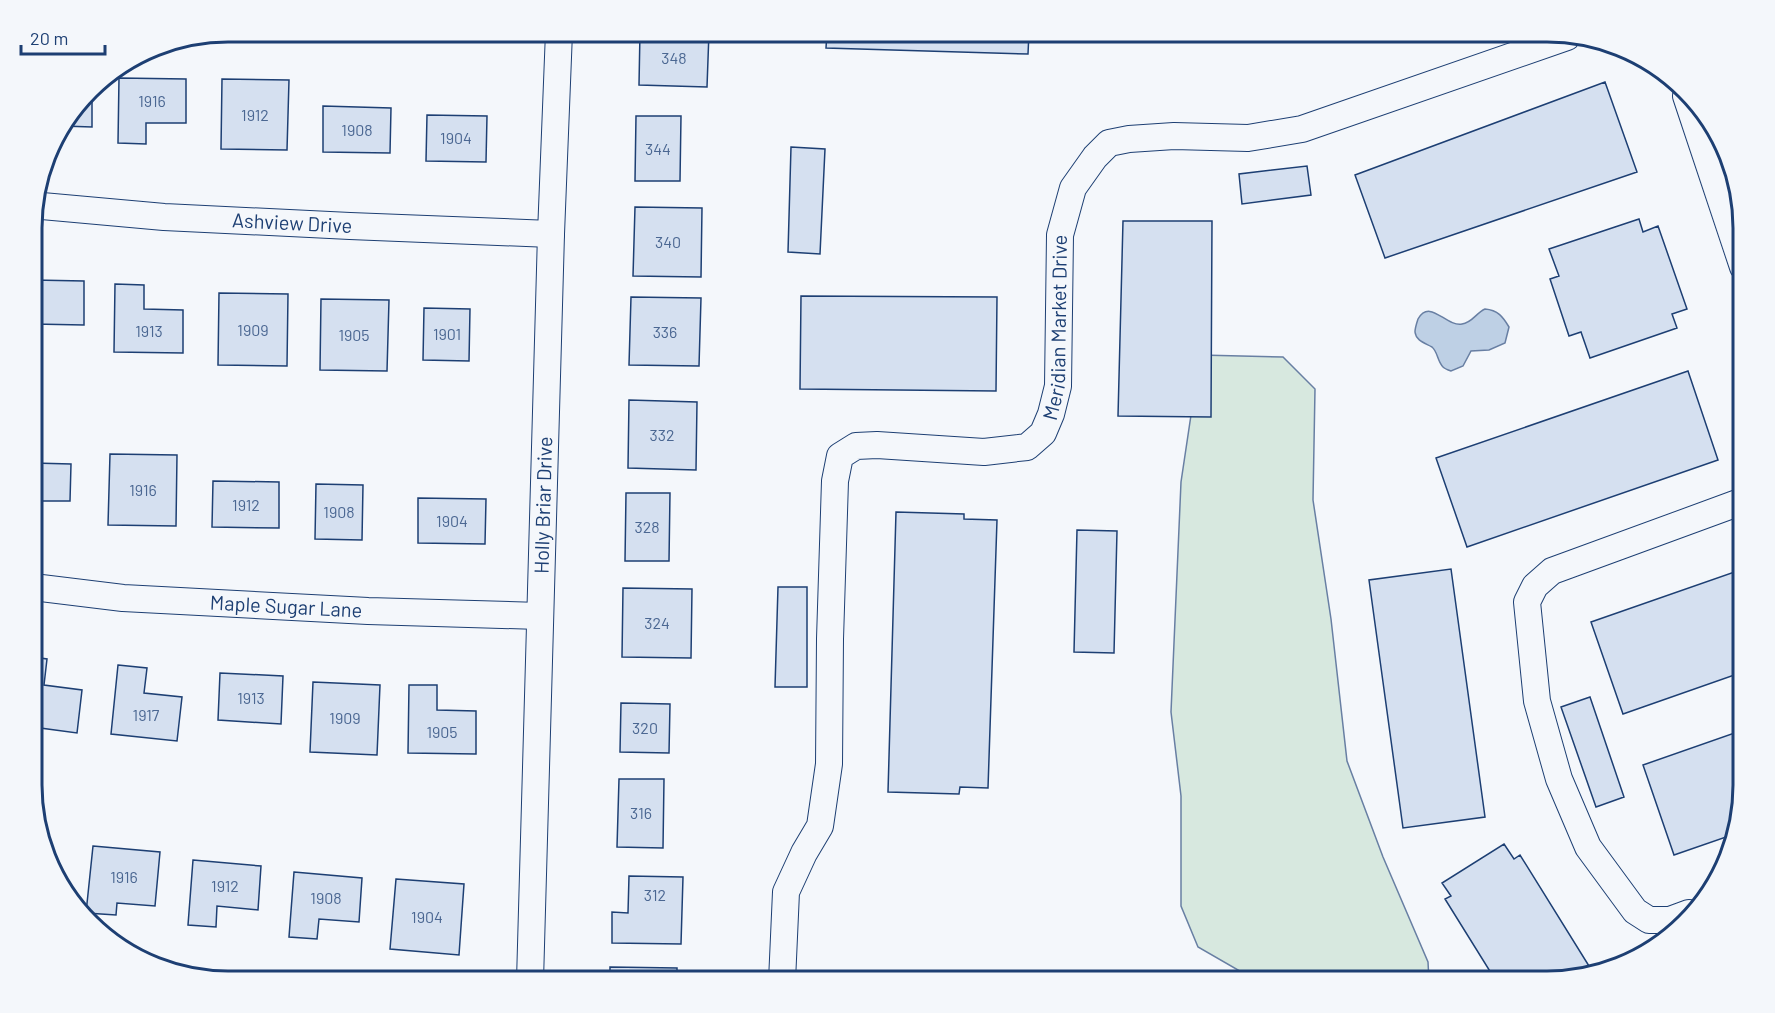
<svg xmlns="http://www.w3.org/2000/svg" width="1775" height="1013" font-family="Barlow,sans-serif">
	<rect width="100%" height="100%" fill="#f4f7fb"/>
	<!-- green -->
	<path fill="#d7e8df" stroke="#687fa3" stroke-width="1.5" d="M1200,355L1283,357L1315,389L1313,500L1331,619L1347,761L1383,857L1428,962L1429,981H1257L1198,947L1181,906V796L1171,712L1181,482Z"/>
	<!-- water -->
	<path fill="#bed0e5" stroke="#687fa3" stroke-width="1.5" d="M1485,309C1498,310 1503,317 1509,327L1505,343L1489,350L1471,351L1463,366L1451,371C1448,370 1445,369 1443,367C1437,361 1438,352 1432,347C1425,343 1416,341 1415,332C1415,329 1417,322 1418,319C1430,298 1446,327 1462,324C1472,323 1476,313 1485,309Z"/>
	<!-- building -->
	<path fill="#d5e0f0" stroke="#1d3f73" stroke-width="1.5" d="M640,32H709L707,87L639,85Z
		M827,32H1029L1028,54L826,48Z
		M119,78L186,79V123H146V144L118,143Z
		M222,79L289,80L287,150L221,149Z
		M1605,82L1637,172L1385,258L1355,175Z
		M92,88V127L63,126Z
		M323,106L391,108L390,153L323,152Z
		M427,115L487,116L486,162L426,161Z
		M636,116H681L680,181H635Z
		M791,147L825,149L820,254L788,252Z
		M1307,166L1311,195L1242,204L1239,174Z
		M635,207L702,208L701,277L633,276Z
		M1639,219L1643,232L1658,226L1687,309L1672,314L1677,328L1590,358L1581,332L1569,336L1550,279L1559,276L1549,249Z
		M1123,221H1212L1211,417L1118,416Z
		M33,280L84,281V325L33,324Z
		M115,284L144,285V309L183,310V353L114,352Z
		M219,293L288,294L287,366L218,365Z
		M801,296L997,297L996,391L800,389Z
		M631,297L701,298L699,366L629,365Z
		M321,299L389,300L387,371L320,370Z
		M424,308L470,309L469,361L423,360Z
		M1688,371L1718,460L1467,547L1436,458Z
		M629,400L697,402L696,470L628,468Z
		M110,454L177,455L176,526L108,525Z
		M33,463L71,464L70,501H38V511H33Z
		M213,481L279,482V528L212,527Z
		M316,484L363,485L362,540L315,539Z
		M626,493H670L669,561H625Z
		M418,498L486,499L485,544L418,543Z
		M896,512L964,514V519L997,520L988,788L960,787L959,794L888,792Z
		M1077,530L1117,531L1114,653L1074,652Z
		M1451,569L1485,817L1403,828L1369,580Z
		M1743,569V672L1623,714L1591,622Z
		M778,587H807V687H775Z
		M623,588L692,589L691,658L622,657Z
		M33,657L47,659L44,685L82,690L77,733L33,727Z
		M118,665L147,668L144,693L182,697L177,741L111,734Z
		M220,673L283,676L281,724L218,720Z
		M313,682L380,685L377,755L310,752Z
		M409,685H437V710L476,711V754L408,753Z
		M1590,697L1624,797L1596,807L1561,707Z
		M621,703L670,704L669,753L620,752Z
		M1743,730V798L1732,835L1674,855L1643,765Z
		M619,779H664L663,848L617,847Z
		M1504,844L1514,859L1520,855L1589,966L1583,969L1586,972L1560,981H1496L1445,899L1451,896L1442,883Z
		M93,846L160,852L155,906L117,903L116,915L86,913Z
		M193,860L261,866L258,910L217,906L216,927L188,925Z
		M294,872L362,878L359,922L319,919L317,939L289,937Z
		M629,876L683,877L681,944L612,943V912L628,913Z
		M396,879L464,884L459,955L390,949Z
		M610,967L677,968V981H610Z"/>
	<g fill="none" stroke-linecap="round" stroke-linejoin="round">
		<defs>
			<g id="minor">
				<path d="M1686,96L1743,267"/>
				<path id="s1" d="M33,204L42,206L164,217L350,226L551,234"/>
				<path id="s2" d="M33,587L123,598L368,611L540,616"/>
				<path d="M1689,913L1670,920H1649L1635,911L1588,847L1559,779L1537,701L1527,602L1535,586L1552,571L1743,501"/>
				<path id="s3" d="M530,981L551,234L559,32"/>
				<path id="s4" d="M782,981L786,892L804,853L820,826L829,764L830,639L835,481L840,456L856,446L877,445L984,452L1027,447L1043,433L1051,414L1058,386L1060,235L1073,188L1095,157L1109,143L1129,139L1174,136L1248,138L1302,129L1567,37"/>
			</g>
		</defs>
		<!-- minor casing -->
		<use href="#minor" stroke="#1d3f73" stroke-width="28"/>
		<!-- minor -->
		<use href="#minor" stroke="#f4f7fb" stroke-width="26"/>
	</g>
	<g text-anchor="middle" stroke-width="4.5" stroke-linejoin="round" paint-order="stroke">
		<!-- number labels -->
		<g font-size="16" fill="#4b6792">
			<text x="674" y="64">348</text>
			<text x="152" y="107">1916</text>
			<text x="255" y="121">1912</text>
			<text x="357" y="136">1908</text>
			<text x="456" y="144">1904</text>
			<text x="658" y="155">344</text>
			<text x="668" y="248">340</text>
			<text x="253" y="336">1909</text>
			<text x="149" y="337">1913</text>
			<text x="665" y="338">336</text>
			<text x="447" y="340">1901</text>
			<text x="354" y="341">1905</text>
			<text x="662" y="441">332</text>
			<text x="143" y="496">1916</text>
			<text x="246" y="511">1912</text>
			<text x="339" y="518">1908</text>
			<text x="452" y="527">1904</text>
			<text x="647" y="533">328</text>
			<text x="657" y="629">324</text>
			<text x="251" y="704">1913</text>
			<text x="146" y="721">1917</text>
			<text x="345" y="724">1909</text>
			<text x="645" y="734">320</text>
			<text x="442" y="738">1905</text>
			<text x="641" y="819">316</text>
			<text x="124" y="883">1916</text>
			<text x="225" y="892">1912</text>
			<text x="655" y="901">312</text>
			<text x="326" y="904">1908</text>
			<text x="427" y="923">1904</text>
		</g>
		<!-- street labels -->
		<g font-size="20" fill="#1d3f73" stroke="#f4f7fb">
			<text dy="7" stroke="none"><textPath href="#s1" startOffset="260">Ashview Drive</textPath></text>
			<text dy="7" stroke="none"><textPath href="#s4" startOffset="854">Meridian Market Drive</textPath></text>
			<text dy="7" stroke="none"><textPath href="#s3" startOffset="476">Holly Briar Drive</textPath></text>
			<text dy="7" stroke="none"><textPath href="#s2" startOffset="254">Maple Sugar Lane</textPath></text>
		</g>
	</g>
	<!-- crop -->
	<path d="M0 0H1775V1013H0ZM228 42H1547A186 186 0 0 1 1733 228V785A186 186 0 0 1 1547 971H228A186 186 0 0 1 42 785V228A186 186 0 0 1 228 42Z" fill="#f4f7fb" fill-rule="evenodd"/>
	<path fill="none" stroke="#1d3f73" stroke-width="3" d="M228 42H1547A186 186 0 0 1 1733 228V785A186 186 0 0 1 1547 971H228A186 186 0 0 1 42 785V228A186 186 0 0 1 228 42Z"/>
	<!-- scale -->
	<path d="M21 45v9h84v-9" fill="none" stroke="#1d3f73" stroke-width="3"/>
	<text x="30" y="45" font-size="18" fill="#1d3f73" stroke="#f4f7fb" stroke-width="4.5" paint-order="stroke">20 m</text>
</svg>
